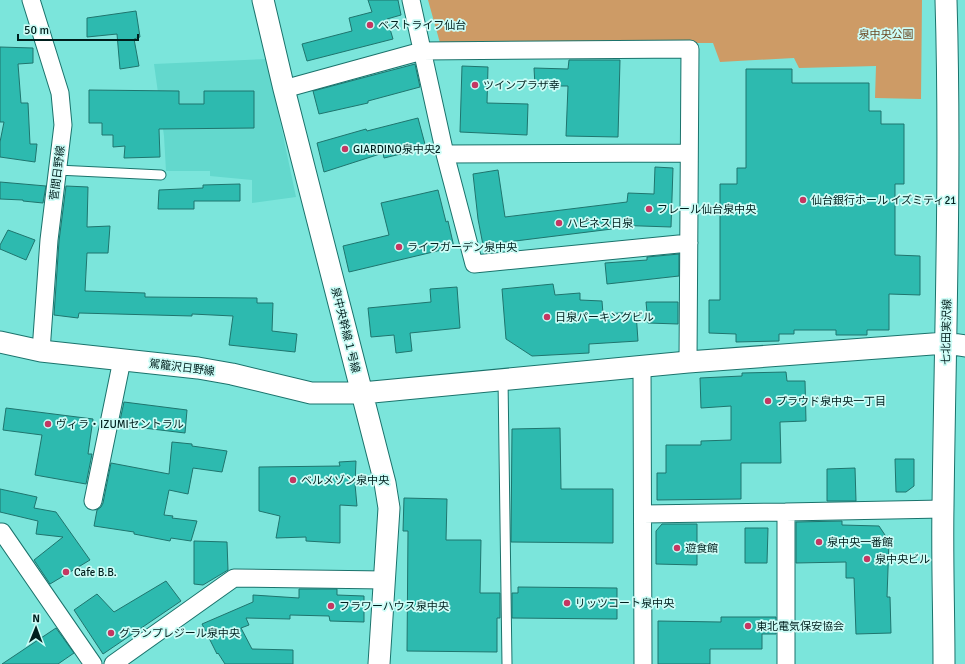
<svg xmlns="http://www.w3.org/2000/svg" width="965" height="664" font-family="Signika,'Noto Sans JP',sans-serif">
	<rect width="100%" height="100%" fill="#7be5db"/>
	<!-- built -->
	<path fill="#63d8cd" d="M267,59L296,197L252,203V180L210,176V171H166L164,136L154,64Z"/>
	<!-- green -->
	<path fill="#cd9b66" d="M428,0H922L921,99L875,98L876,66L799,68L794,58L720,62L713,43H440Z"/>
	<!-- building -->
	<path fill="#2dbaaf" stroke="#1f756e" d="M368,0H398L401,15L387,19L393,39L307,61L302,44L352,31L349,18L372,12Z
		M136,11L140,37L134,39L139,66L120,69L117,34L87,37V18Z
		M0,47L33,48V63L18,64L21,103H28L30,144H37L35,162L0,157V142L4,122H0Z
		M569,60H620L618,137L566,136L568,86H535L534,68L568,69Z
		M415,64L420,87L368,101V103L319,114L313,91Z
		M462,66L488,67L487,103L528,104L527,135L460,132Z
		M746,69H792V83H869V111H881V124H904V184H895V255L920,256V295L889,294V330H867V335H836V330H794V334H779V341L736,342V334L709,333V300H720V184H737V168H746Z
		M89,90L179,91V104H204V91H254V128L159,129L160,157L124,158L125,146L113,147V135H102V123H89Z
		M418,118L426,148L384,158L383,153L324,172L317,143L366,129L367,131Z
		M655,167L673,168L671,227L612,225V229L483,245L478,219L473,174L498,170L505,217L627,202L628,193L654,194Z
		M0,182L46,186L43,203L23,201V200L0,199Z
		M240,184V201H194V209H158L159,190L203,188V185Z
		M66,186L88,187L87,227L110,226L108,253H87L85,291L145,293V297L257,298V303H273L272,331L297,334L295,352L229,345L233,316L192,314V316L79,313L78,318L54,315L59,241Z
		M438,190L446,222L448,221L454,247L349,272L343,246L389,235L381,203Z
		M8,230L35,240L26,260L0,249V245Z
		M679,254V276L607,284L605,263L647,260V257Z
		M553,284L555,295L580,293V300L602,301L603,314L636,312L638,341L589,344V353L532,356L506,339L502,289Z
		M457,287L460,328L410,333L412,351L396,353L394,335L371,337L368,308L431,302L430,289Z
		M646,302H678V324L648,323Z
		M786,372L787,381H805L806,421L780,422L781,463H741V499L657,500V473H666V445H701V441L731,440V406L701,408L700,378L742,376V373Z
		M124,402L187,410L185,433L119,425Z
		M6,408L93,419L88,454H92L86,484L35,475L42,435L3,430Z
		M560,428L561,489H613V543L511,542L512,429Z
		M172,442L192,444V446L227,451L222,472L193,468L188,494L169,490L164,515L173,516L172,518L197,521L191,541L171,538L170,541L134,534V532L94,526L97,510L101,507L103,503L111,463L169,474Z
		M895,459H914V486L906,492H896Z
		M356,461L355,484L357,506L340,505V543L306,541V537L276,538L280,516L259,511V467L340,466L339,462Z
		M855,468L856,501H827V469Z
		M0,489L37,497L34,508L56,512L90,560L50,584L34,560L63,537L36,534L38,521L0,512Z
		M404,498L447,499L446,540H481L480,593H500V618H497V652L407,651L408,531H403Z
		M842,521V525L879,526L889,541L887,597H890L891,633L856,634L854,578H846V562L796,563V522Z
		M662,524H697V565L656,564V531Z
		M745,528H768L767,563H745Z
		M194,541L227,542L228,570L203,585L194,584Z
		M166,581L181,601L103,654L74,610L97,594L114,612Z
		M518,587L617,588V619L512,618V593H518Z
		M299,589H337V595L364,596V622L330,621L329,616L290,615V619L246,618L249,625L241,628L252,649L293,650V664H225L218,653L217,654L202,624L253,602V595L299,598Z
		M721,617H776V634H762V649H710V664H658V621L721,622Z
		M56,628L74,653L58,664H2Z"/>
	<g fill="none" stroke-linecap="round" stroke-linejoin="round">
		<defs>
			<path id="service" d="M57,170L161,175
				M503,379L507,664"/>
			<path id="minor" d="M31,0L60,93L63,125L49,240L41,351
				M411,0L445,154L474,264L689,243
				M284,89L422,51L690,49L688,362
				M445,154L689,153
				M642,366L643,664
				M93,501L122,360
				M786,512L943,509
				M643,514L786,512V664
				M0,532H2L93,664
				M113,664L234,578L385,580"/>
			<path id="tertiary" d="M263,0L284,89L385,483L389,508L379,664
				M0,342L41,351L198,368L232,374L311,393H362L688,362L946,343L965,346
				M944,664C944,612 942,559 943,507C945,338 951,169 946,0"/>
		</defs>
		<!-- service casing -->
		<use href="#service" stroke="#1b736c" stroke-width="11"/>
		<!-- minor casing -->
		<use href="#minor" stroke="#1b736c" stroke-width="19"/>
		<!-- tertiary casing -->
		<use href="#tertiary" stroke="#1b736c" stroke-width="23"/>
		<!-- service -->
		<use href="#service" stroke="#fff" stroke-width="9"/>
		<!-- minor -->
		<use href="#minor" stroke="#fff" stroke-width="17"/>
		<!-- tertiary -->
		<use href="#tertiary" stroke="#fff" stroke-width="21"/>
	</g>
	<!-- markers -->
	<g fill="#c53762" stroke="#ccfcf6" stroke-width="1.5">
		<circle cx="370" cy="25" r="4"/>
		<circle cx="475" cy="85" r="4"/>
		<circle cx="345" cy="149" r="4"/>
		<circle cx="803" cy="200" r="4"/>
		<circle cx="649" cy="209" r="4"/>
		<circle cx="559" cy="223" r="4"/>
		<circle cx="399" cy="247" r="4"/>
		<circle cx="547" cy="317" r="4"/>
		<circle cx="768" cy="401" r="4"/>
		<circle cx="48" cy="424" r="4"/>
		<circle cx="293" cy="480" r="4"/>
		<circle cx="819" cy="542" r="4"/>
		<circle cx="677" cy="548" r="4"/>
		<circle cx="867" cy="559" r="4"/>
		<circle cx="66" cy="572" r="4"/>
		<circle cx="567" cy="603" r="4"/>
		<circle cx="331" cy="606" r="4"/>
		<circle cx="748" cy="626" r="4"/>
		<circle cx="111" cy="633" r="4"/>
	</g>
	<g text-anchor="middle" stroke-width="3.5" stroke-linejoin="round" paint-order="stroke">
		<!-- poi labels -->
		<g font-size="11" fill="#001f1d" stroke="#ccfcf6" text-anchor="start">
			<text x="378" y="29">ベストライフ仙台</text>
			<text x="483" y="89">ツインプラザ幸</text>
			<text x="353" y="153">GIARDINO泉中央2</text>
			<text x="811" y="204">仙台銀行ホール イズミティ21</text>
			<text x="657" y="213">フレール仙台泉中央</text>
			<text x="567" y="227">ハピネス日泉</text>
			<text x="407" y="251">ライフガーデン泉中央</text>
			<text x="555" y="321">日泉パーキングビル</text>
			<text x="776" y="405">プラウド泉中央一丁目</text>
			<text x="56" y="428">ヴィラ・IZUMIセントラル</text>
			<text x="301" y="484">ベルメゾン泉中央</text>
			<text x="827" y="546">泉中央一番館</text>
			<text x="685" y="552">遊食館</text>
			<text x="875" y="563">泉中央ビル</text>
			<text x="74" y="576">Cafe B.B.</text>
			<text x="575" y="607">リッツコート泉中央</text>
			<text x="339" y="610">フラワーハウス泉中央</text>
			<text x="756" y="630">東北電気保安協会</text>
			<text x="119" y="637">グランプレジール泉中央</text>
		</g>
		<!-- park labels -->
		<g font-size="11" fill="#6b4924" stroke="#ccfcf6">
			<text x="886" y="38">泉中央公園</text>
		</g>
		<!-- street labels -->
		<g font-size="11" fill="#001f1d" stroke="#ccfcf6">
			<text transform="translate(57 173) rotate(-83)" y="4">菅間日野線</text>
			<text transform="translate(346 330) rotate(76)" y="4">泉中央幹線１号線</text>
			<text transform="translate(946 332) rotate(-89)" y="4">七北田実沢線</text>
			<text transform="translate(182 367) rotate(7)" y="4">駕籠沢日野線</text>
		</g>
	</g>
	<!-- north arrow -->
	<g transform="translate(36 628) rotate(1)" stroke="#ccfcf6" stroke-width="3" paint-order="stroke">
	<path d="M0-3L7 15L0 10L-7 15Z" fill="#001f1d"/>
	<text y="-6" font-size="11" font-weight="bold" text-anchor="middle" fill="#001f1d">N</text>
	</g>
	<!-- scale -->
	<path d="M18 34v6h120v-6" fill="none" stroke="#001f1d" stroke-width="2"/>
	<text x="24" y="34" font-size="12" fill="#001f1d" stroke="#ccfcf6" stroke-width="3" paint-order="stroke">50 m</text>
</svg>
